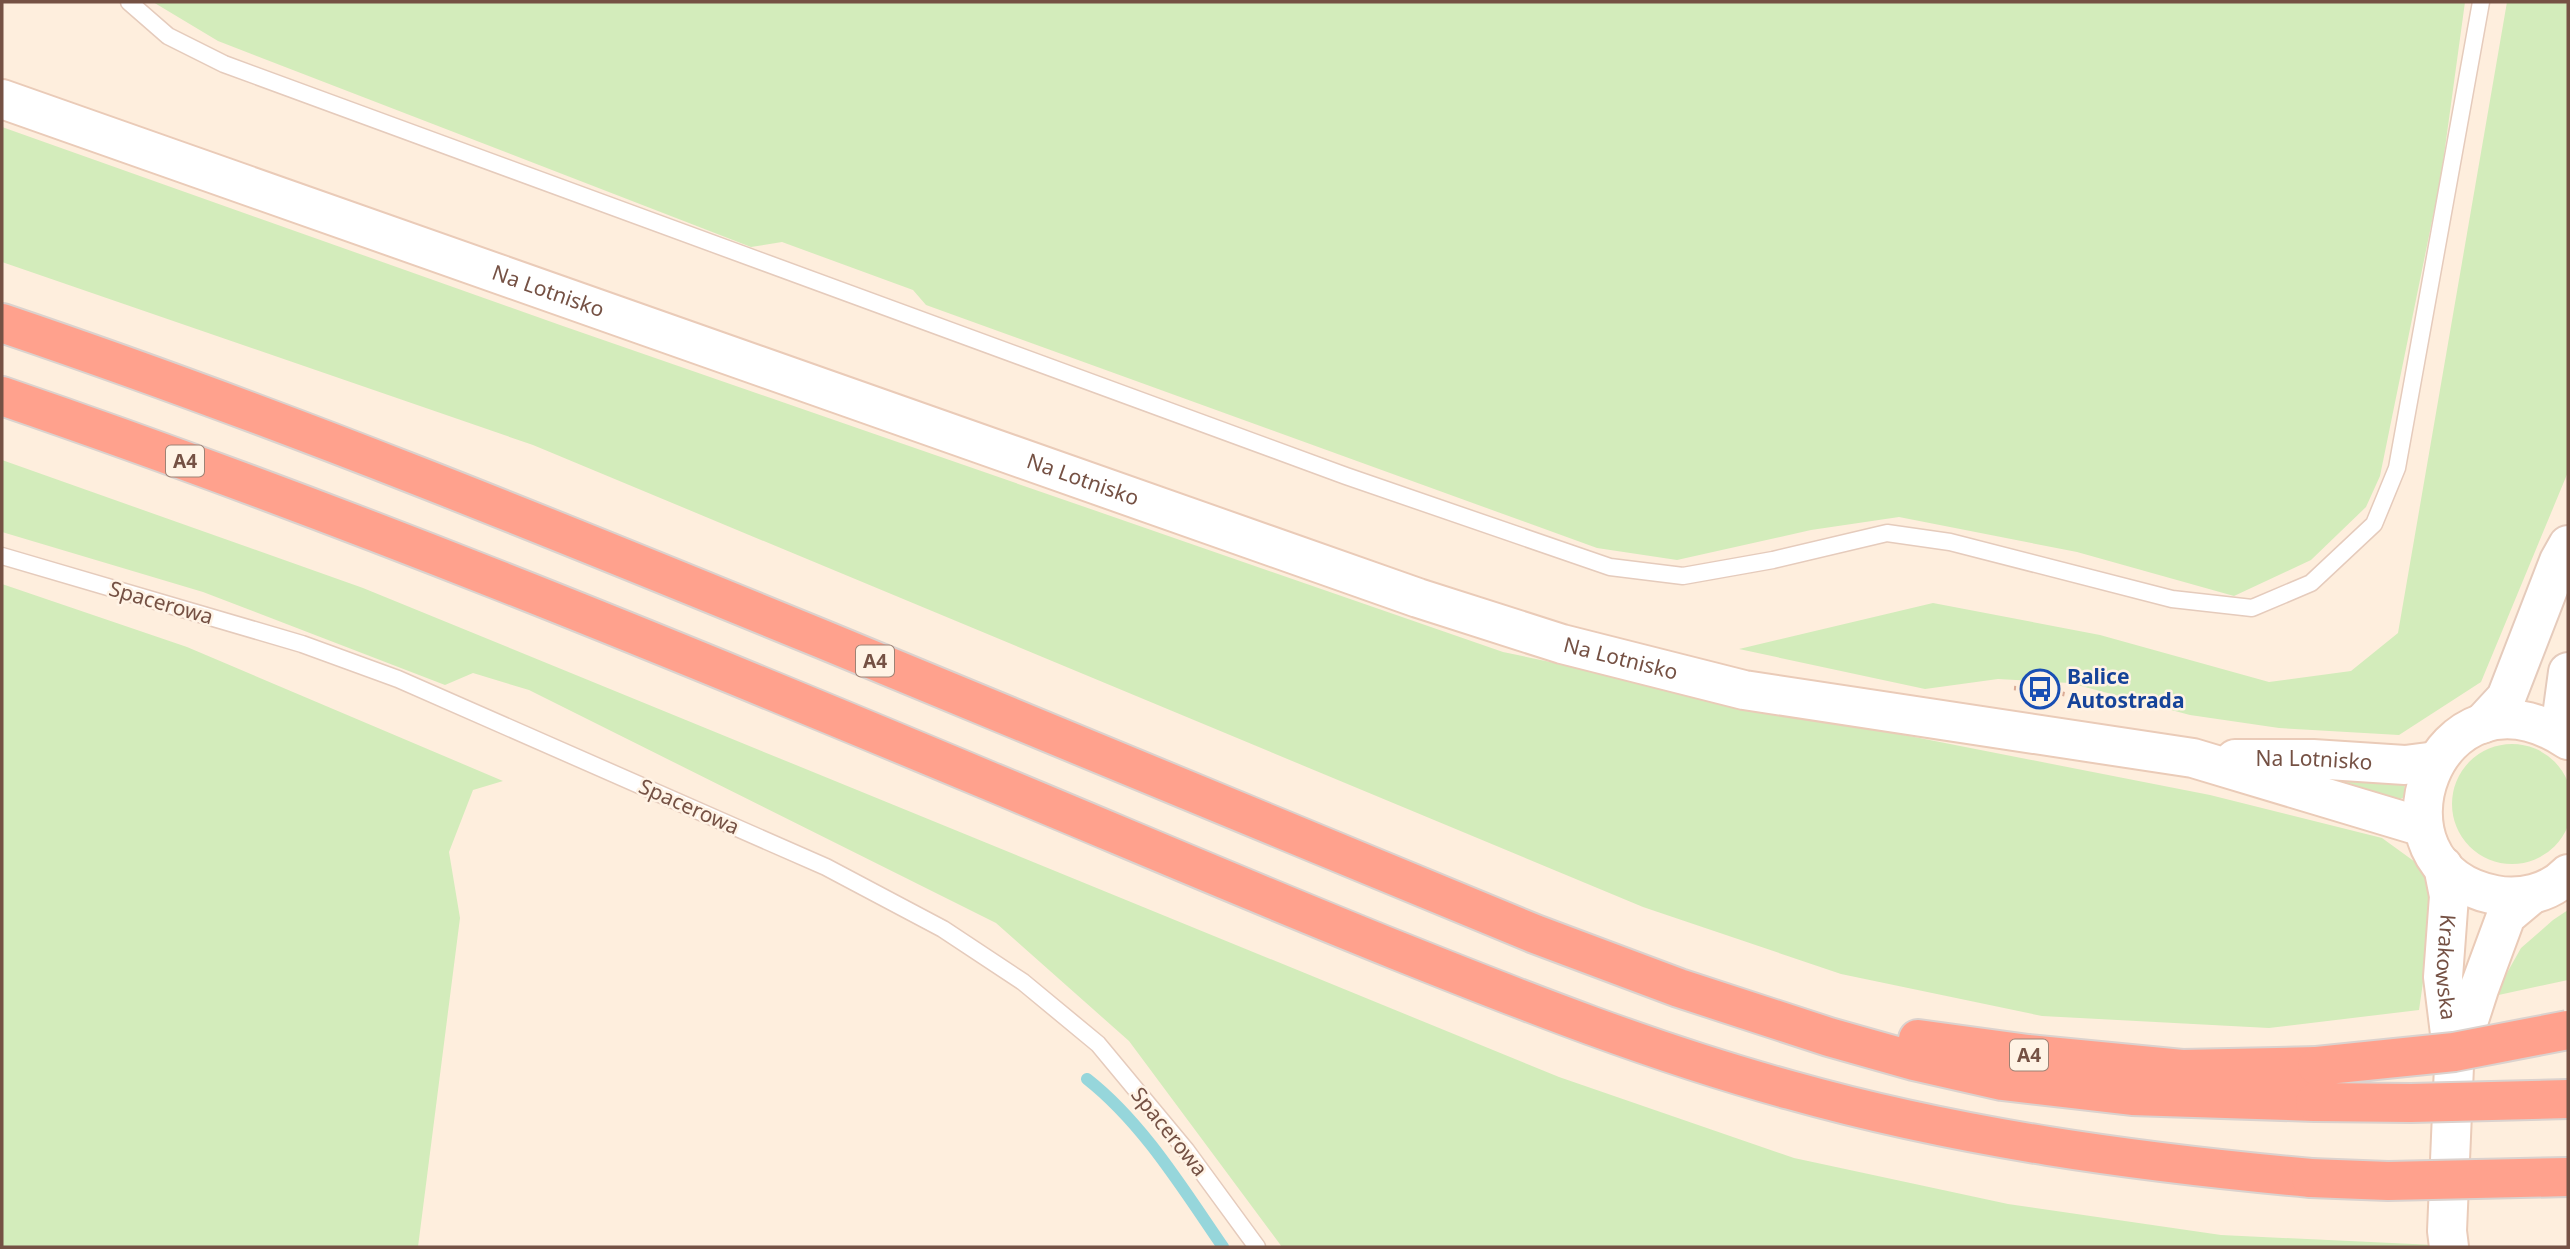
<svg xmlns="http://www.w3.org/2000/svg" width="2570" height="1249" font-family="'Noto Sans',sans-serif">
	<rect width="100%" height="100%" fill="#feeedd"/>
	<!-- green -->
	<path fill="#d3ecbb" d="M153,2H2465L2441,177L2380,476L2366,507L2311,560L2234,596L2077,552L1899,517L1811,530L1677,560L1597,548L926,305L913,290L782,242L751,247L218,41Z
		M2507,2H2568V472L2481,682L2399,735L2279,728L2190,715L2070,683L1998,679L1925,689L1739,649L1933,603L2100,635L2269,682L2351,671L2398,633Z
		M2,127L560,325L1503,652L1838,722L2210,795L2382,838L2422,867L2434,906L2419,1010L2269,1028L2042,1016L1841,974L1643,907L533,445L2,262Z
		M2,460L363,588L1559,1077L1794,1158L2008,1204L2221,1235L2434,1245V1247H1282L1129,1041L996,923L529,690L473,673L445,685L203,592L2,532Z
		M2,584L187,647L503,781L473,790L449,852L460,918L418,1247H2Z
		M2452 804a60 60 0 1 1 120 0a60 60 0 1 1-120 0Z
		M2316,774L2405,783L2404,797L2399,800L2318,782Z
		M2568,910V980L2494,996L2521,948L2553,920Z"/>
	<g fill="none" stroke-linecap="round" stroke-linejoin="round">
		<!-- stream -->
		<path stroke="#96d6db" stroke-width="12" d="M1087,1079C1143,1123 1183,1189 1223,1247"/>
		<defs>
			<path id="service" d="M129,2L168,36L224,64L1346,476L1610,567L1683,576L1773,560L1887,533L1950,542L2172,599L2252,608L2311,583L2374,524L2397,468L2481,2
				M2,556L302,644L398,679L826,867L943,929L1023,982L1098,1044L1186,1150L1257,1247"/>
			<path id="tertiary" d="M2568,672L2563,709L2568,733
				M2482,724L2506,698L2559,561L2568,545"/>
			<g id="secondary">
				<path id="s1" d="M2,99L1418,598L1562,644L1744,690L2193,758L2423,827"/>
				<path d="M2568,740C2435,653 2358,868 2495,895C2520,900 2550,893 2568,874"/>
				<path id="s2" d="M2235,759H2313L2405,765L2436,761"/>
				<path id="s3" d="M2443,866L2449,896L2443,977L2454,1066L2447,1231L2449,1247"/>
				<path d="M2458,1054L2479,989L2506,916L2531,895"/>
			</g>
			<path id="motorway" d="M2,323C280,417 551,528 822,639C1059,738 1297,836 1535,934L1679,988L1829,1037L1914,1061L2002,1081L2132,1096L2315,1102
				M2,396C335,510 662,644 987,780C1124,837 1259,895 1396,950C1526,1002 1655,1053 1790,1090C1960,1138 2135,1162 2311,1178
				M1918,1039L2028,1054L2182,1069L2317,1066"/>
		</defs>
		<!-- service casing -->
		<use href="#service" stroke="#e5cbbc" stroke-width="19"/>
		<!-- tertiary casing -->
		<use href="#tertiary" stroke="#e5cbbc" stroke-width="42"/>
		<!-- secondary casing -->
		<use href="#secondary" stroke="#eacbb8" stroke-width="42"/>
		<!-- motorway casing -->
		<use href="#motorway" stroke="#dbd2ce" stroke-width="42"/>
		<!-- path -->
		<path stroke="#daab96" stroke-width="4.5" stroke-dasharray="2 5" stroke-linecap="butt" d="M2014,688L2049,691L2088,699"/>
		<!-- service -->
		<use href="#service" stroke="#fff" stroke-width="16"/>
		<!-- tertiary -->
		<use href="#tertiary" stroke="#fff" stroke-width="38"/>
		<!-- secondary -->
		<use href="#secondary" stroke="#fff" stroke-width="38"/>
		<!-- motorway -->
		<use href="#motorway" stroke="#ffa18d" stroke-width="38"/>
		<defs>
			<path id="motorway-bridge" d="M2317,1066L2454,1052L2568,1030
				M2315,1102L2411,1103L2568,1099
				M2311,1178L2388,1181L2568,1177"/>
		</defs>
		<!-- motorway-bridge casing -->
		<use href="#motorway-bridge" stroke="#dbd2ce" stroke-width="42" stroke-linecap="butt"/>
		<!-- motorway-bridge -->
		<use href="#motorway-bridge" stroke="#ffa18d" stroke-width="38"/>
	</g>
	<!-- icons -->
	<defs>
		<symbol id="bus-ring" viewBox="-11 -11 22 22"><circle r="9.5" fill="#fff3e5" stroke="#1a4fb4" stroke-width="1.5"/><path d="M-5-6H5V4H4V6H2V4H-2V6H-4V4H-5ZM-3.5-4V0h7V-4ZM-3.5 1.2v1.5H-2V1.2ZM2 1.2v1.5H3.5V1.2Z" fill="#1a4fb4"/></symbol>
	</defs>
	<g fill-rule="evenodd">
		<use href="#bus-ring" x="2018" y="667" width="44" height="44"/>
	</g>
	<g text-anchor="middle" stroke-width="5" stroke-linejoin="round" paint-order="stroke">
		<!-- shield labels -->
		<g fill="#fff3e5" stroke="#9e8274" stroke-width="2">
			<rect x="166" y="445.5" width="38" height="31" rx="5"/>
			<rect x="856" y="645.5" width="38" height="31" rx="5"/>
			<rect x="2010" y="1039.5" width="38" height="31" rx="5"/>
		</g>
		<g font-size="19" font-weight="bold" fill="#755144">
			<text x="185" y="468">A4</text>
			<text x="875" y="668">A4</text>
			<text x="2029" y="1062">A4</text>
		</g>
		<!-- street labels -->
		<g font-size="21" fill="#755144" stroke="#fff3e5">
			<text dy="7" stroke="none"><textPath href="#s1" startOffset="579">Na Lotnisko</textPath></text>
			<text dy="7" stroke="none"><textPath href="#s1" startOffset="1146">Na Lotnisko</textPath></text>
			<text transform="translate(161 603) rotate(16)" y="7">Spacerowa</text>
			<text dy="7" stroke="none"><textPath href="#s1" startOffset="1713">Na Lotnisko</textPath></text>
			<text dy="7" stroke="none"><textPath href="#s2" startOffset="79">Na Lotnisko</textPath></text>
			<text transform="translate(689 807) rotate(24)" y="7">Spacerowa</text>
			<text dy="7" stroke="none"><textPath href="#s3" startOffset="102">Krakowska</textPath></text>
			<text transform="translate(1169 1132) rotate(51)" y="7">Spacerowa</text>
		</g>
		<!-- transit labels -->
		<g font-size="21" font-weight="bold" fill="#164399" stroke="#fff3e5" text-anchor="start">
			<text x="2067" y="684">Balice<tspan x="2067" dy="24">Autostrada</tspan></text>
		</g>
	</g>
	<!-- border -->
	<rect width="2570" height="1249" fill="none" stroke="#755144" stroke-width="7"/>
</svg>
